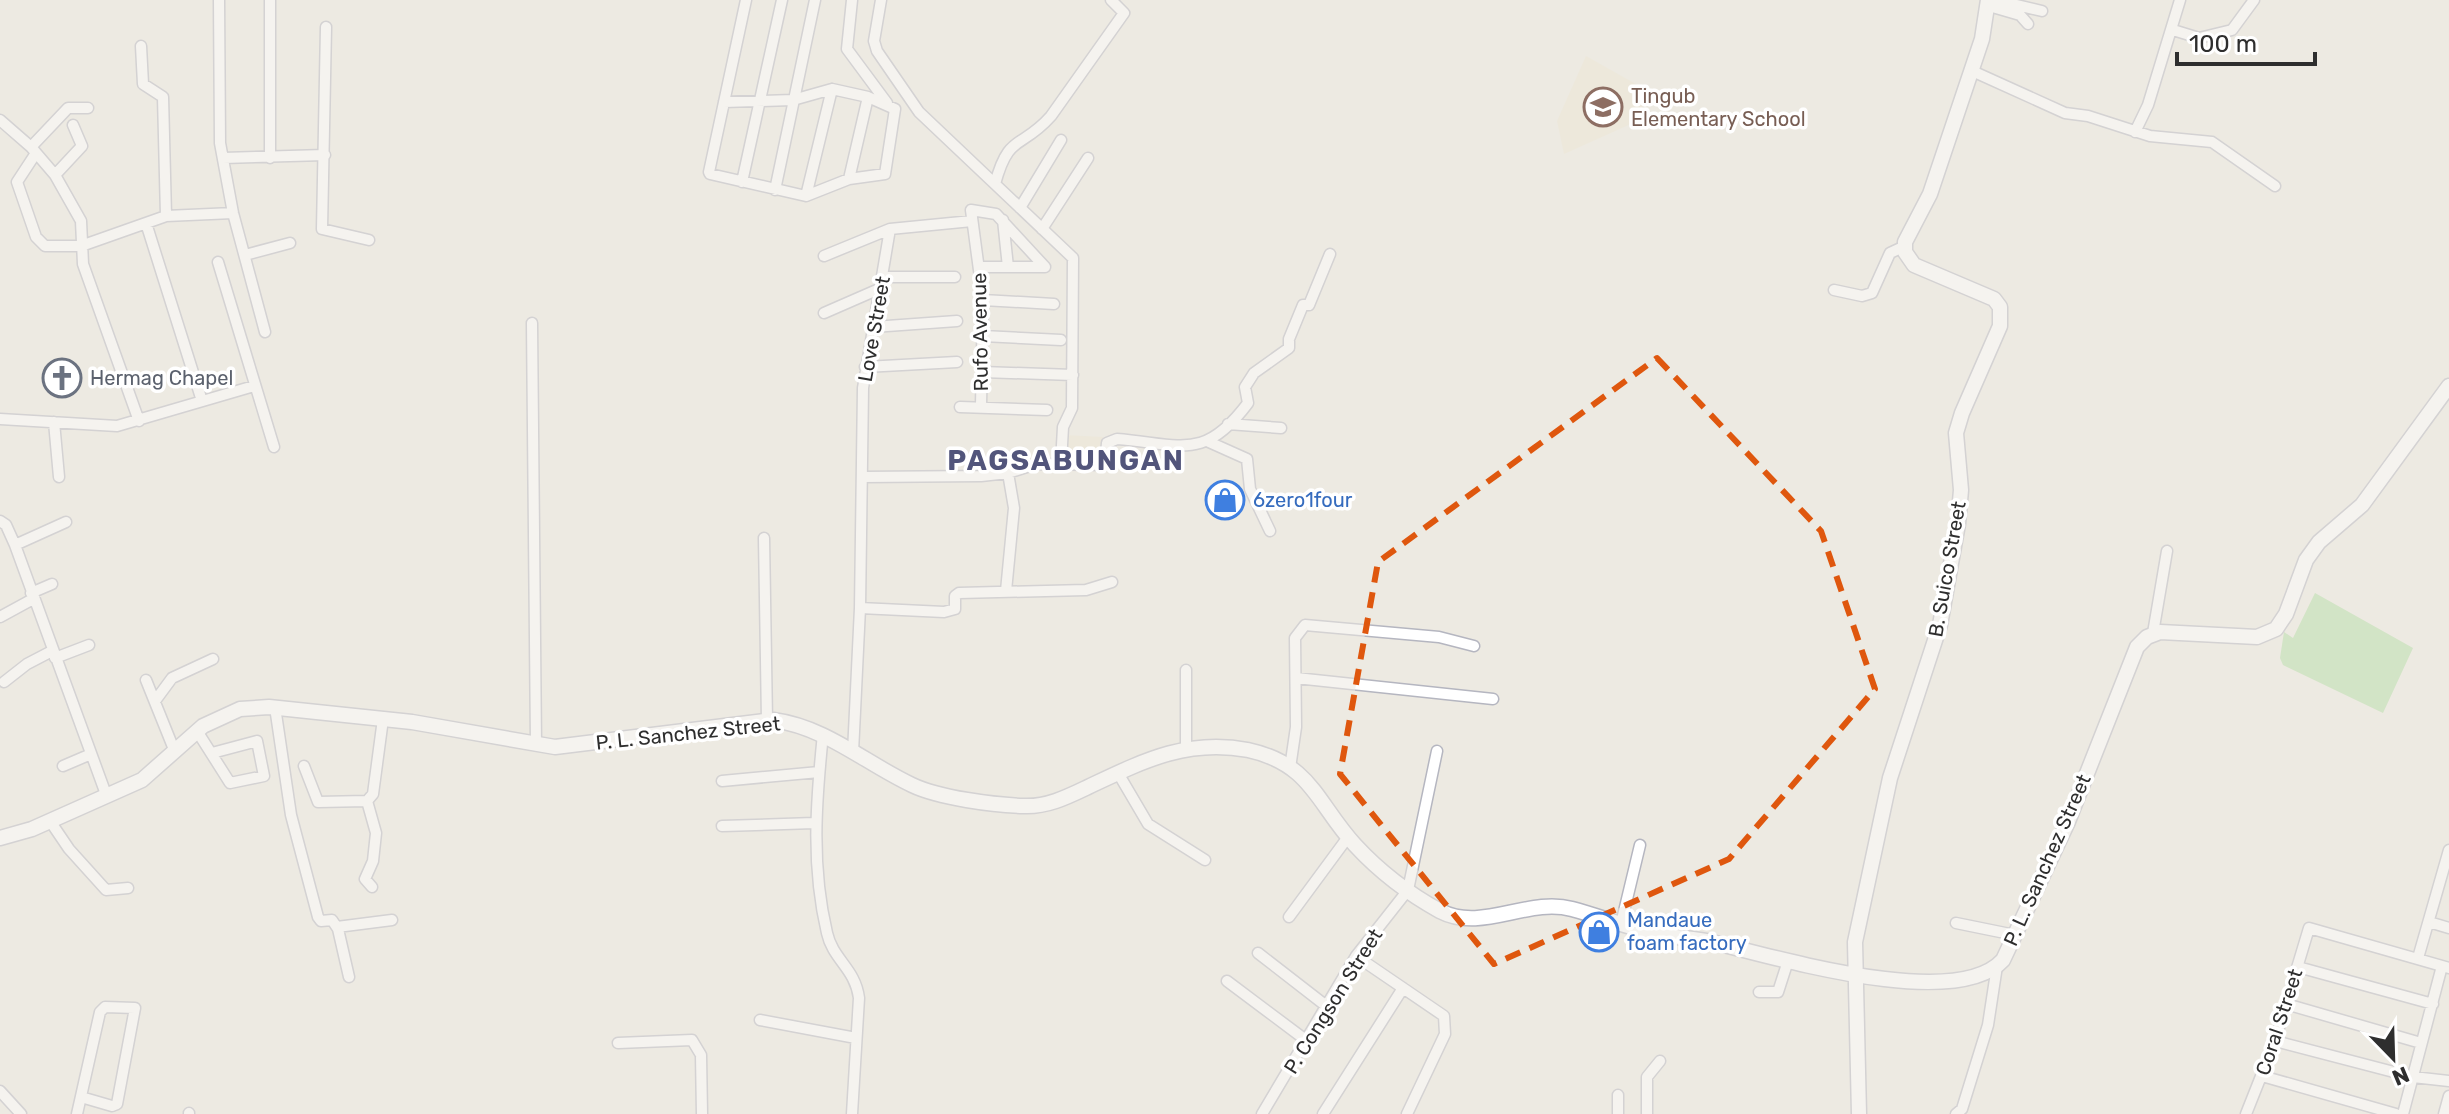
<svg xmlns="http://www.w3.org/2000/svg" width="2449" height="1114" font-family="Rubik,sans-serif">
	<rect width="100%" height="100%" fill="#edeae2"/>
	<!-- education -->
	<path fill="#ede7d3" d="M1586,56L1650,92L1633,123L1564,154L1557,121Z
		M1064,435L1103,437L1101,459L1063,457Z"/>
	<!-- green -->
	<path fill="#b2dea4" d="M2315,593L2413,648L2383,713L2283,665L2280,658L2284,632L2293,638Z"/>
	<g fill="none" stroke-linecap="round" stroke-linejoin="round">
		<defs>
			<path id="street" d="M219,0L220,143L233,213L265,332
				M852,0L847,49L887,103
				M881,0L874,41L877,51L919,112L1073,258L1072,408L1063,427L1061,463
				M1995,0L2042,11
				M1989,6L2020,15L2028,24
				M326,27L322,229L369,240
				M2173,30L2199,38L2232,30L2254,0
				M141,46L143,84L163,97L166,216
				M1970,70L2065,113L2088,116L2150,136L2212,142L2275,186
				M724,102L793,100L832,89L868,97L895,109L885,174L849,179L806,196L710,174L709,172L746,0
				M0,120L31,147L55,175L81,221L83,264L139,421
				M2135,132L2148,105L2180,0
				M31,147L68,108H88
				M36,153L17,182L36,237L45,246H81L166,216L233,213
				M223,158L325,155
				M270,158V0
				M55,175L82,146L73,125
				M849,179L868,97
				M742,182L782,0
				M995,184C1009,132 1021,150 1051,116L1124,13L1111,0
				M775,190L815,0
				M806,196L832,89
				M1020,208L1061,140
				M1003,220L1008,267
				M146,223L202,401
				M1042,229L1088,158
				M245,255L290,243
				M824,256L890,229L972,221
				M218,262L274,447
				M980,267H1045
				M882,277H955
				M1834,290L1862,296L1872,293L1890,253L1905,246
				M983,300L1054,304
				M824,313L879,289
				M532,323L536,745
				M873,327L957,321
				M983,336L1061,340
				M865,367L957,362
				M982,372L1073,375
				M981,406L983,300L971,210L996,214L1045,267
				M960,407L1047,410
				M0,419L117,426L254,386
				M54,422L59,477
				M1228,424L1281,428
				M1209,442L1247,459L1250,489L1270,531
				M863,477L981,476L1008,473L1036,464L1105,465L1107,443L1117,439C1181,444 1204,462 1248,403L1245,387L1254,373L1289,348V339L1303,305H1309L1330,254
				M0,521L6,525L15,545L107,797
				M764,538L767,721
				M15,545L66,522
				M1006,591L1014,508L1008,473
				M31,593L52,584
				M860,608L944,612L955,609V596L959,593L1086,590L1112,582
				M0,617L33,599
				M2153,633L2167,551
				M55,658L89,645
				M1186,670V747
				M1296,678L1493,699
				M146,680L175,752
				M4,682L27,664L52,651
				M155,701L172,678L213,659
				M275,707L291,815L318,917L321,921L332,920L338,929L349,977
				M197,731L230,783L264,776L257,741L212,753
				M823,734C816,802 811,866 827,933C833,960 855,968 859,998L852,1114
				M853,752L860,608L863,388L890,229
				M63,766L91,754
				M304,766L318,802L367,801
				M1290,768L1296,727L1295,638L1305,625L1439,637L1474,646
				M1118,773L1148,824L1205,860
				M722,781L819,772
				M50,821L69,849L106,890L128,888
				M722,826L814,823
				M372,887L365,879L373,861L376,833L367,801L373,794L383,719
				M1289,917L1348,837
				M2429,922L2449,928
				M1956,923L2015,935
				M1621,924L1640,845
				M337,927L392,920
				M1258,953L1325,1005
				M1356,956L1444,1016L1445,1034L1407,1114
				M2418,958L2449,850
				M2298,967L2433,1004
				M1227,981L1307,1041
				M1759,992H1778L1787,964
				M2286,1004L2421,1043
				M760,1020L856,1038
				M2275,1041L2413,1077L2449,1081
				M618,1043L692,1040L701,1055L702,1114
				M2262,1076L2396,1114
				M0,1091L21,1114
				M1618,1095V1114
				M77,1114L100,1012L105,1007L135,1008L117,1104L112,1106L81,1097
				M189,1114V1113
				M1262,1114L1356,956L1408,890L1437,751
				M1323,1114L1403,988
				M1647,1114V1077L1660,1061
				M1956,1114L1962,1109L1988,1025L1997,966
				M2246,1114L2275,1041L2309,928L2449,968
				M2403,1114L2442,966
				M2444,1114L2449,1096"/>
			<path id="secondary" d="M0,838L32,829L142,780L203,726L240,709L269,707L412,722L555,747L773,720C826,727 865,763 912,785C939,798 994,805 1024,806C1047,807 1067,797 1088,787C1141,762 1187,738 1248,750C1312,764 1317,804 1355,845C1379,871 1409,894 1440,911C1482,933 1528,897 1572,909C1602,917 1631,929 1663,935C1680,938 1698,939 1716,943C1775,957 1956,1012 2003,960L2067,824L2137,647L2147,637L2160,632L2257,637L2276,629L2286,614L2306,560L2319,542L2362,505L2449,386
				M1859,1114L1855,942L1890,778L1940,625L1958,524L1961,490L1956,433L1962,413L2000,326V307L1994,299L1914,265L1905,252V242L1930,194L1982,39L1988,0"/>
		</defs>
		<!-- street casing -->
		<use href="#street" stroke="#b5b6c0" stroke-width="13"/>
		<!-- secondary casing -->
		<use href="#secondary" stroke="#b5b6c0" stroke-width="17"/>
		<!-- street -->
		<use href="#street" stroke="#fff" stroke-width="10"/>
		<!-- secondary -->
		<use href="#secondary" stroke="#fff" stroke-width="14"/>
	</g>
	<!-- marked area -->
	<path d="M0 0H2449V1114H0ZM1657,358L1821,531L1875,689L1729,859L1494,964L1340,774L1378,562Z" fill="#edeae2" fill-opacity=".55" fill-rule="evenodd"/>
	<path fill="none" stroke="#df570e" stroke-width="6" stroke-dasharray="16 10" stroke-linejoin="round" d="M1657,358L1821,531L1875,689L1729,859L1494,964L1340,774L1378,562Z"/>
	<!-- icons -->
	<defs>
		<symbol id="school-ring" viewBox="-11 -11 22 22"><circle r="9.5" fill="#fff" stroke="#8d6e63" stroke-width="1.5"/><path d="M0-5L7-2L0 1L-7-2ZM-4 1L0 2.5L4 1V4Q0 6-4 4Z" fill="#8d6e63"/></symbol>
		<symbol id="church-ring" viewBox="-11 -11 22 22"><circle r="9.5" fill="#fff" stroke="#6b7280" stroke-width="1.5"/><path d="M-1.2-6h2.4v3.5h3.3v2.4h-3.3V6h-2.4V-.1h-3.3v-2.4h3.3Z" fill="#6b7280"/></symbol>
		<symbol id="shop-ring" viewBox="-11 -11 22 22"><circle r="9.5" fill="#fff" stroke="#3f7fe0" stroke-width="1.5"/><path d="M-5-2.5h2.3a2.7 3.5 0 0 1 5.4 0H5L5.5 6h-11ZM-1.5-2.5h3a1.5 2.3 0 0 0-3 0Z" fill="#3f7fe0"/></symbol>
	</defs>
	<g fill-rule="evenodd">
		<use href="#school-ring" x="1581" y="85" width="44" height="44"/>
		<use href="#church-ring" x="40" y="356" width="44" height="44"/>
		<use href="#shop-ring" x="1203" y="478" width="44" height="44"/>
		<use href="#shop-ring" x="1577" y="910" width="44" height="44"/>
	</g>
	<g text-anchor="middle" stroke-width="7" stroke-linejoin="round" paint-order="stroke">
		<!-- education labels -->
		<g font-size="20" fill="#785e54" stroke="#fff" text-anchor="start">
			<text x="1631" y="103">Tingub<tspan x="1631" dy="23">Elementary School</tspan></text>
		</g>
		<!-- street labels -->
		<g font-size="20" fill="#2e2e2e" stroke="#fff">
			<text transform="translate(874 329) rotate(-80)" y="7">Love Street</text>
			<text transform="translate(980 332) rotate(-91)" y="7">Rufo Avenue</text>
			<text transform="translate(1947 569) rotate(-80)" y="7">B. Suico Street</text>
			<text transform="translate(688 733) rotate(-6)" y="7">P. L. Sanchez Street</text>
			<text transform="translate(2047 860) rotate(-66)" y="7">P. L. Sanchez Street</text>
			<text transform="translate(1333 1001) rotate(-58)" y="7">P. Congson Street</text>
			<text transform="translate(2279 1022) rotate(-72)" y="7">Coral Street</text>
		</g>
		<!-- worship labels -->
		<g font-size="20" fill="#5b616d" stroke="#fff" text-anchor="start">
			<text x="90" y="385">Hermag Chapel</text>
		</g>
		<!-- shop labels -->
		<g font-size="20" fill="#366cbe" stroke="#fff" text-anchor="start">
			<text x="1253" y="507">6zero1four</text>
			<text x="1627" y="927">Mandaue<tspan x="1627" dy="23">foam factory</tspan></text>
		</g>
		<!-- district labels -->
		<g font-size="28" font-weight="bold" letter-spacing="2" fill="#52557b" stroke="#fff">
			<text x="1066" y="470">PAGSABUNGAN</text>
		</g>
	</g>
	<!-- north arrow -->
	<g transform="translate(2393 1058) rotate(157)" stroke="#ffffff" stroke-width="6" paint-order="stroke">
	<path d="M0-6L14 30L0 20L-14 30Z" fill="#2e2e2e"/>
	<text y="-12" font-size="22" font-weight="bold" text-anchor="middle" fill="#2e2e2e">N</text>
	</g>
	<!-- scale -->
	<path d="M2177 52v12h138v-12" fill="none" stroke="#2e2e2e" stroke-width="4"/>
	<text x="2189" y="52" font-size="24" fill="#2e2e2e" stroke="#ffffff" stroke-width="6" paint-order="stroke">100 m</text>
</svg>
